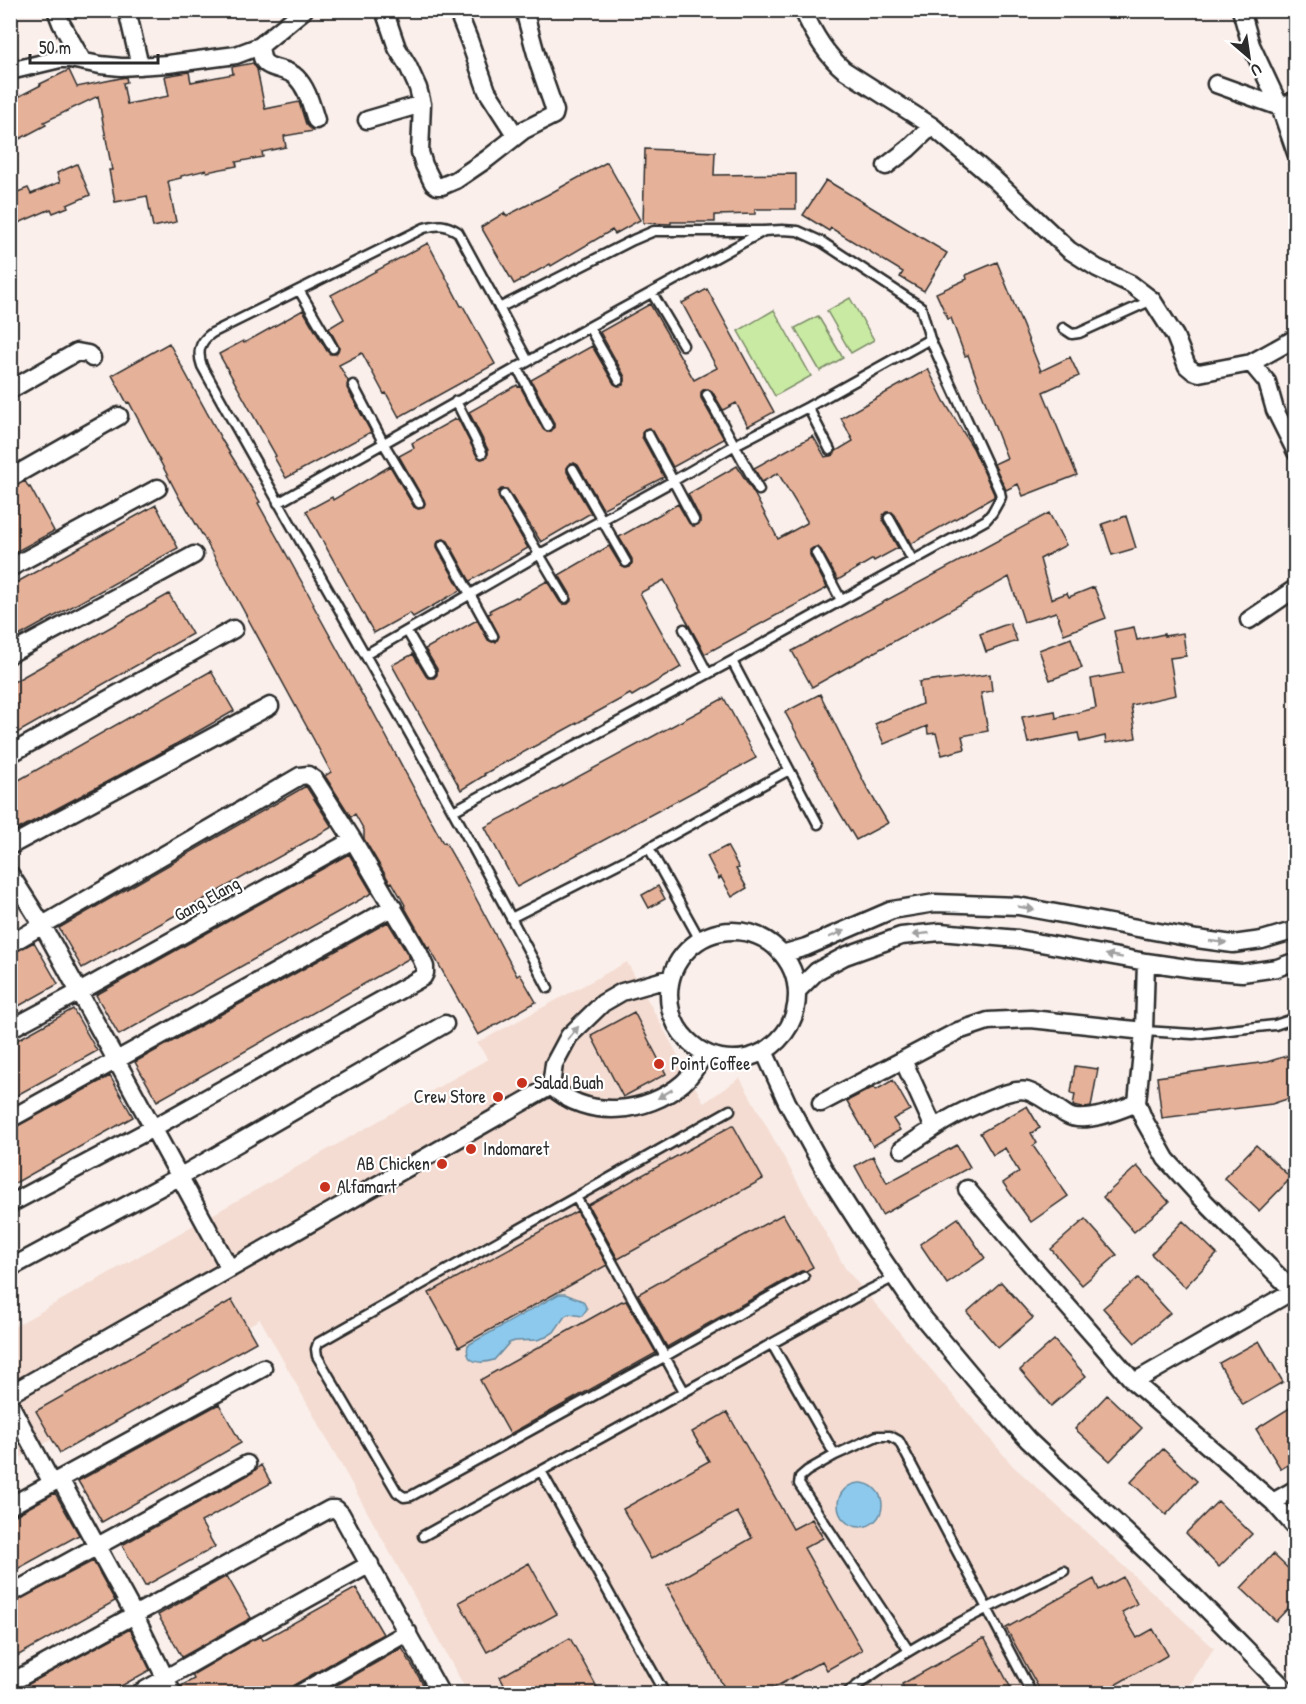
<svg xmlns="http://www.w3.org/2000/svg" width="1306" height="1704" font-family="'Patrick Hand',sans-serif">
	<rect width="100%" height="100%" fill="#faefeb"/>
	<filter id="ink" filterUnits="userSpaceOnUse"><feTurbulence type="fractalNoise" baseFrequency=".0167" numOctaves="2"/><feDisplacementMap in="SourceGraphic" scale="12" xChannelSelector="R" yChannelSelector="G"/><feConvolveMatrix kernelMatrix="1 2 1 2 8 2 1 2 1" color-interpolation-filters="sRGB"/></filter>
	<g filter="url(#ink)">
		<!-- built -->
		<path fill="#f4dcd2" d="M627,962L704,1103L740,1078L845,1268L1013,1466L1214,1648L1191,1683L1172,1693H468L260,1319L11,1463L10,1329L488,1059L477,1043Z"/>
		<!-- green -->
		<path fill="#c9eaa3" stroke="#7a8a67" stroke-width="1.5" d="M850,298L874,340L851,353L827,311Z
			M774,310L811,376L775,396L738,331Z
			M818,316L843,358L820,371L795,328Z"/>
		<!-- water -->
		<path fill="#8dc9ed" stroke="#668a9f" stroke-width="1.5" d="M559,1294H565L583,1301L587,1309L582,1316L569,1314L565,1316L554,1332L546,1337L537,1340L515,1341L509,1343L494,1360C481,1364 464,1364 468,1345Z
			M838 1505a22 22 0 1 1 44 0a22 22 0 1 1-44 0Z"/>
		<!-- building -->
		<path fill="#e5b199" stroke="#2b2b2b" stroke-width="1.5" d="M253,63L257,69L265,109L299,102L306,124L313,131L284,136L286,147L262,152L263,157L236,162L237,166L207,172L206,170L181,176V178L168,181L176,222L153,227L147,196L115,202L109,170H112L98,96L44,122L46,125L10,144V101L41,85L40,84L69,70L77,87L126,77L127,82L123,83L127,104L169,96L165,76L189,72L191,82L233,74L232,67Z
			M645,149L715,152L714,175L796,174V209H755V214L715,215V222H671V224L643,223Z
			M607,162L640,220L615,234L612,230L551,266L550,264L514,284L481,227L504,213L506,216L547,195Z
			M77,164L90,195L67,205L68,207L53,213L51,209L16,224L10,211V195L28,188L31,194L60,182L57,173Z
			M826,180L947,253L924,291L900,277L903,272L831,228L829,231L803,215Z
			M428,243L461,306H463L495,364L399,417L386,393L384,394L362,353L339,365L348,381L347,388L371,432L286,478L274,457L276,456L219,354L243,341L244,343L303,310L327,351L330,354H336L339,347L329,328L344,319L331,295Z
			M997,262L1041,371L1070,357L1079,376L1043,392L1077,475L1023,496L1018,484L1006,490L994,464L1007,458L981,391L968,355L965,356L951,318L948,319L936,293L967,279L966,275Z
			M707,289L774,412L748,426L736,403L723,410L712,391L708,389L703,390L701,392V398L724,439L673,467L653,431L649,428L645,429L642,433V437L664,477L604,508L602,507L578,465L574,463H570L567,466V472L591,513L541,542L509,492L507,489H501L498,492L499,498L528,548L470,581L448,541L444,539L439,540L437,544V548L461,590L413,617L410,613L374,633L306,511L332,497L333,500L390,466L414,507L418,509L423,508L425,504L424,500L399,456L414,448L412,443L455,419V420L458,419L477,456L481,459L485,458L488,454V450L469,412L517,385L518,387L520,386L543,429L547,432L551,431L554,427V423L531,380L592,346L614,384L618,386L623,385L625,381V377L600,332L650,304L694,380L717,368L682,303Z
			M169,343L223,442L260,502L258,503L314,604L313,605L370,709L371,708L386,736L443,843L445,842L461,870L517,976L520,974L536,1002L478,1035L429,947L428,948L404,906L405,905L392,882L390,883L364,839V830L355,814L351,817L325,776L331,772L314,740L203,536L183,502L182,503L129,402L127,403L112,375Z
			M928,369L944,401L973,448L994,494V497L911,544L895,515L892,512H886L883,515V521L898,548L874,561L873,559L838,580L821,550L817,547L813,548L810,550V555L827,588L705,654L664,580L640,593L681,667L632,696L630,694L484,774L485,775L461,790L392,665L413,654L426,676L428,678H434L437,675V669L425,649L477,620L488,640L492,642H496L499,636L488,614L491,613L490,610L516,597L517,598L547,581L560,602L562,604H568L571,601V595L559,575L609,546L621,566L625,568L630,567L632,563V559L619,537L678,504L689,523L693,526L697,525L700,523V518L688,494L737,466L755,495L778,539L807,523V521L778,473L762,482L754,468L813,436L825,457L833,455L836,451L853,441L841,418Z
			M25,481L29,488L30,487L54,531L10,555V488Z
			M156,505L178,548L10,641V586Z
			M1049,513L1066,545L1040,559L1051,599L1067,593L1069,597L1094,587L1106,618L1064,634L1056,612L1024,622L1009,577L812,687L792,651Z
			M1126,516L1136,548L1112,555L1102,524Z
			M169,594L192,634L10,737V684Z
			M1010,623L1017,641L986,652L980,634Z
			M1134,627L1137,640L1164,634V636L1183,633L1186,656L1170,658L1176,695L1131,705L1136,738L1106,743L1105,736L1080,742L1078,733L1028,743L1022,717L1055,711L1056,718L1096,708L1091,679L1123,673L1114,631Z
			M1071,638L1082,668L1050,680L1039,650Z
			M211,671L234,711L155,756L13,832L10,827V785Z
			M990,674L992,691L981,693L988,731L962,736L965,749L942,755L936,733L928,734L927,726L884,744L875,724L922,704L919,682L939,679V681Z
			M820,694L866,786L888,823L856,840L834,803L785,712Z
			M724,698L756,758L517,887L485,827Z
			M306,786L332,827L82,968L59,928Z
			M727,846L739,868L736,869L747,888L732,897L721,877L719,879L707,856Z
			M349,854L372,893L119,1035L96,995Z
			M658,886L665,899L649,908L642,895Z
			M388,922L410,958L157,1101L135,1062Z
			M34,942L58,984L10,1011V955Z
			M73,1009L97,1051L10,1099V1044Z
			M634,1012L666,1074L623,1097L591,1035Z
			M1296,1053V1096L1272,1104L1162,1118L1157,1077L1267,1062Z
			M1075,1066L1098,1069L1091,1107L1083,1108L1073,1106L1075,1094L1071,1093Z
			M110,1076L133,1117L10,1186V1130Z
			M893,1080L910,1110L893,1119L900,1130L873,1146L847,1101L874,1087L876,1090Z
			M1027,1106L1040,1128L1031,1133L1037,1143L1033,1146L1068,1196L1031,1222L1003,1183L1019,1172L1005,1148L993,1155L980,1133Z
			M733,1125L763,1179L618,1259L588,1205Z
			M957,1145L970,1167L882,1215L855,1166L873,1156L887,1183Z
			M1256,1145L1291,1178L1259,1211L1224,1178Z
			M1137,1166L1169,1202L1134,1232L1103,1197Z
			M577,1211L607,1265L459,1347L429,1293Z
			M783,1214L813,1267L806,1271H801L667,1347L638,1294Z
			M958,1218L985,1258L947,1284L920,1244Z
			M1085,1219L1117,1255L1082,1285L1051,1249Z
			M1183,1221L1217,1254L1185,1287L1151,1254Z
			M1138,1278L1170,1313L1135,1343L1103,1308Z
			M1001,1282L1033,1318L998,1348L967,1312Z
			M232,1300L256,1342L60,1453L36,1411Z
			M622,1301L623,1302L626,1301L656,1353L510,1434L480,1380Z
			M1054,1340L1086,1376L1051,1406L1020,1370Z
			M1259,1341L1283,1382L1243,1405L1219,1363Z
			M1107,1395L1142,1428L1110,1461L1075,1429Z
			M219,1404L241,1443L102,1522L78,1481Z
			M1296,1404V1460L1281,1469L1256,1429Z
			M727,1412L793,1529L812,1519L823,1538L804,1548L862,1650L827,1670L822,1661L763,1694H728L667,1586L752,1538L737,1512L651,1559L623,1509L709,1461L692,1432Z
			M1163,1449L1197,1481L1166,1515L1131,1482Z
			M261,1465L271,1483L201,1522L215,1547L145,1586L122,1545L252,1473Z
			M55,1493L79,1535L10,1573V1518Z
			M1218,1501L1252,1534L1219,1567L1186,1533Z
			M1273,1554L1296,1576V1600L1276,1621L1241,1588Z
			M93,1561L115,1601L10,1660V1604Z
			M529,1563L557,1614L487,1652L459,1602Z
			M227,1576L251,1618L182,1657L158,1615Z
			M1123,1577L1137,1604L1122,1612L1137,1638L1153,1629L1168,1655L1099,1694H1042L1006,1628L1094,1579L1099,1590Z
			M356,1588L383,1634L294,1685L290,1688L289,1694H183L181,1686L194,1679L192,1675L252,1640L261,1636L263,1640Z
			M130,1629L150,1670L107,1694H10Z
			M570,1638L598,1689L591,1694H509L500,1677Z
			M982,1639H985L1014,1694H907L902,1684Z
			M402,1648L425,1688L414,1694H321Z"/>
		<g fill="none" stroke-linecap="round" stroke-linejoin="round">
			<defs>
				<path id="service" d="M299,290L333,348
					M652,293L683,345
					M499,308L633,240L654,231H763
					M589,327L619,380
					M1063,328L1072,334L1079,333L1152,300
					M528,361L458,232C445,224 438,224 424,228L212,333C199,342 197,352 202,366C317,574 439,778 548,988
					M517,367L548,426
					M353,385L384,444L419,503
					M707,395L759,490
					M456,401L482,453
					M808,407L830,450
					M648,434L694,520
					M573,469L626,562
					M504,495L565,598
					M278,503L589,327L764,231L782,230L798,231L822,242L921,307L930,339L1000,492L1001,497L992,513L986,520L732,661L453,811
					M889,518L913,561
					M443,545L493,636
					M816,553L841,600
					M684,629L708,674
					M407,631L431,672
					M365,655L540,554L673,481L735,445L808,407L930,339
					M732,661L818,824
					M649,848L700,940
					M511,918L649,848L789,770
					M1144,1031L1193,1034L1275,1025L1296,1018
					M730,1110L318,1343L316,1349L317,1356L397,1492L404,1497L411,1496L664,1357L804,1277
					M576,1197L684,1391
					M772,1344L835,1455
					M541,1471L665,1694
					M423,1536L867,1291L895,1277
					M909,1651L799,1484L800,1477L807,1471L835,1455L877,1436H890L899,1441L1032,1694
					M846,1694C912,1643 989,1607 1064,1571"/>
				<path id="minor" d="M56,10L61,23L82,60
					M127,10L140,66
					M384,10L397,48L408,66L418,88L422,104L420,152L424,165L433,183L437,186H442L456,180L487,159L524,130L554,115L555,111L539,65L524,10
					M457,10L469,40L487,91L516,136
					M803,10C813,33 825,54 844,70L932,126
					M1241,10L1251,45L1280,107
					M260,46C261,50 261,57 263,60C268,70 288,68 296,77C308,89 311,105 316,120
					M10,71L60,59H70L100,65L121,67L168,64L236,55L260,46L304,10
					M1216,84L1280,107
					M1296,100L1280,107L1296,153
					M367,120L422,104
					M886,166L908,149L932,126L994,179L1069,250L1097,268L1131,284L1152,300L1175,336L1187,366L1193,371L1199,373L1251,363L1267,382L1275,410L1296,452
					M1251,363L1296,338
					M10,390L77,352L88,354L92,358
					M10,478L119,416
					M10,568L158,488
					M1249,620L1296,588
					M10,654L194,555
					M10,754L234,629
					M10,846L270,706
					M10,874L43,926L230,1269
					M669 995a64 64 0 1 1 128 0a64 64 0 1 1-128 0Z
					M10,944L300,776L308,775L315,780L353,840L419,953L425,967V973L423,977L153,1128L10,1204
					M782,954L806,947L892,910L935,903L1018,906L1197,939L1233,944L1262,940L1296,930
					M671,978L622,992L603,1003L569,1036L554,1064L551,1086C587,1120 647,1114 683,1083C692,1075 699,1063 705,1053
					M797,991L817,971L845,956L901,936L940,932L1018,939L1146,962L1194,969L1242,973L1277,968L1296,961
					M10,1029L79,992L353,840
					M1144,1031L1146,962
					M764,1051L787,1102L825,1171L868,1238L920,1314L982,1388L1028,1440L1195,1597L1290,1694
					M903,1060L934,1128C950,1117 1009,1086 1027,1091C1041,1095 1054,1107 1067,1115C1084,1125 1120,1110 1137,1103
					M821,1103L958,1031L988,1021L1031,1019L1144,1031L1137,1103L1144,1120L1166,1159L1205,1202L1293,1291
					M10,1119L393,907
					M902,1149L934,1128
					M967,1189L1027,1260L1134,1382L1273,1502L1296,1528
					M10,1268L179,1177L445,1024
					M1134,1382L1296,1289
					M10,1394L551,1086
					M10,1404L52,1483
					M60,1479L134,1614L173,1694
					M1273,1502L1296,1489
					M10,1506L263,1368
					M217,1570L330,1509H336L341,1514L441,1694
					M10,1594L247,1464
					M251,1630L370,1564
					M10,1683L211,1573
					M138,1694L245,1633
					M299,1694L408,1632"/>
			</defs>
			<!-- service casing -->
			<use href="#service" stroke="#2b2b2b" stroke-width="13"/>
			<!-- minor casing -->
			<use href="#minor" stroke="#2b2b2b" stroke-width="21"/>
			<!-- service -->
			<use href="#service" stroke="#fff" stroke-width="8"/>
			<!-- minor -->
			<use href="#minor" stroke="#fff" stroke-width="16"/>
		</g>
		<!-- one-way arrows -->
		<defs><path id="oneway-solid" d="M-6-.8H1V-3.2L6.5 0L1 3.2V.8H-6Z" transform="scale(1.5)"/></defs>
		<g fill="#a0a0a0">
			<use href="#oneway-solid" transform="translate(1026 908) rotate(10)"/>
			<use href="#oneway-solid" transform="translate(837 934) rotate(-23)"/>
			<use href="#oneway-solid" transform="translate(921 934) rotate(174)"/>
			<use href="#oneway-solid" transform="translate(1218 942) rotate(7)"/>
			<use href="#oneway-solid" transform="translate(1114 956) rotate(-170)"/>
			<use href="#oneway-solid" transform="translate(573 1033) rotate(-50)"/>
			<use href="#oneway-solid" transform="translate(665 1094) rotate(149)"/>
		</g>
	</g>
	<!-- markers -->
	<g fill="#c8321e" stroke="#fff" stroke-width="2">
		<circle cx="659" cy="1064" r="6"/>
		<circle cx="522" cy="1083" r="6"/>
		<circle cx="498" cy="1097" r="6"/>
		<circle cx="471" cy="1149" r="6"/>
		<circle cx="442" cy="1164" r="6"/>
		<circle cx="325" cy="1187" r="6"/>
	</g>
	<g text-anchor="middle" stroke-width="4.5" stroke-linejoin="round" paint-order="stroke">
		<!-- street labels -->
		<g font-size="18" fill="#2b2b2b" stroke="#fff">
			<text transform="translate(207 899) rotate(-29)" y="6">Gang Elang</text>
		</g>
		<!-- poi labels -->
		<g font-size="18" fill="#2b2b2b" stroke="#fff" text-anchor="start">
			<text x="671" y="1070">Point Coffee</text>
			<text x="534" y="1089">Salad Buah</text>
			<text x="486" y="1103" text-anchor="end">Crew Store</text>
			<text x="483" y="1155">Indomaret</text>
			<text x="430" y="1170" text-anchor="end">AB Chicken</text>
			<text x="337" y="1193">Alfamart</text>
		</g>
	</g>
	<!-- margin -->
	<rect width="1306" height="1704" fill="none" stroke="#fff" stroke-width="36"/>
	<rect x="18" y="18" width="1270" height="1668" fill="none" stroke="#2b2b2b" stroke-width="2" filter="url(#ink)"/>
	<!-- north arrow -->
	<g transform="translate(1249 57) rotate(151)" stroke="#ffffff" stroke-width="4.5" paint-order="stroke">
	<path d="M0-4.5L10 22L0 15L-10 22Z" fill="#2b2b2b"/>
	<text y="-9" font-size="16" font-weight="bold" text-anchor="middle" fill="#2b2b2b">U</text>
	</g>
	<!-- scale -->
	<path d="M30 54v9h128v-9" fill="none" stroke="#2b2b2b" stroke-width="3"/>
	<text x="39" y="54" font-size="18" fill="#2b2b2b" stroke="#ffffff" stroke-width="4.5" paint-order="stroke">50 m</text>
</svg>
